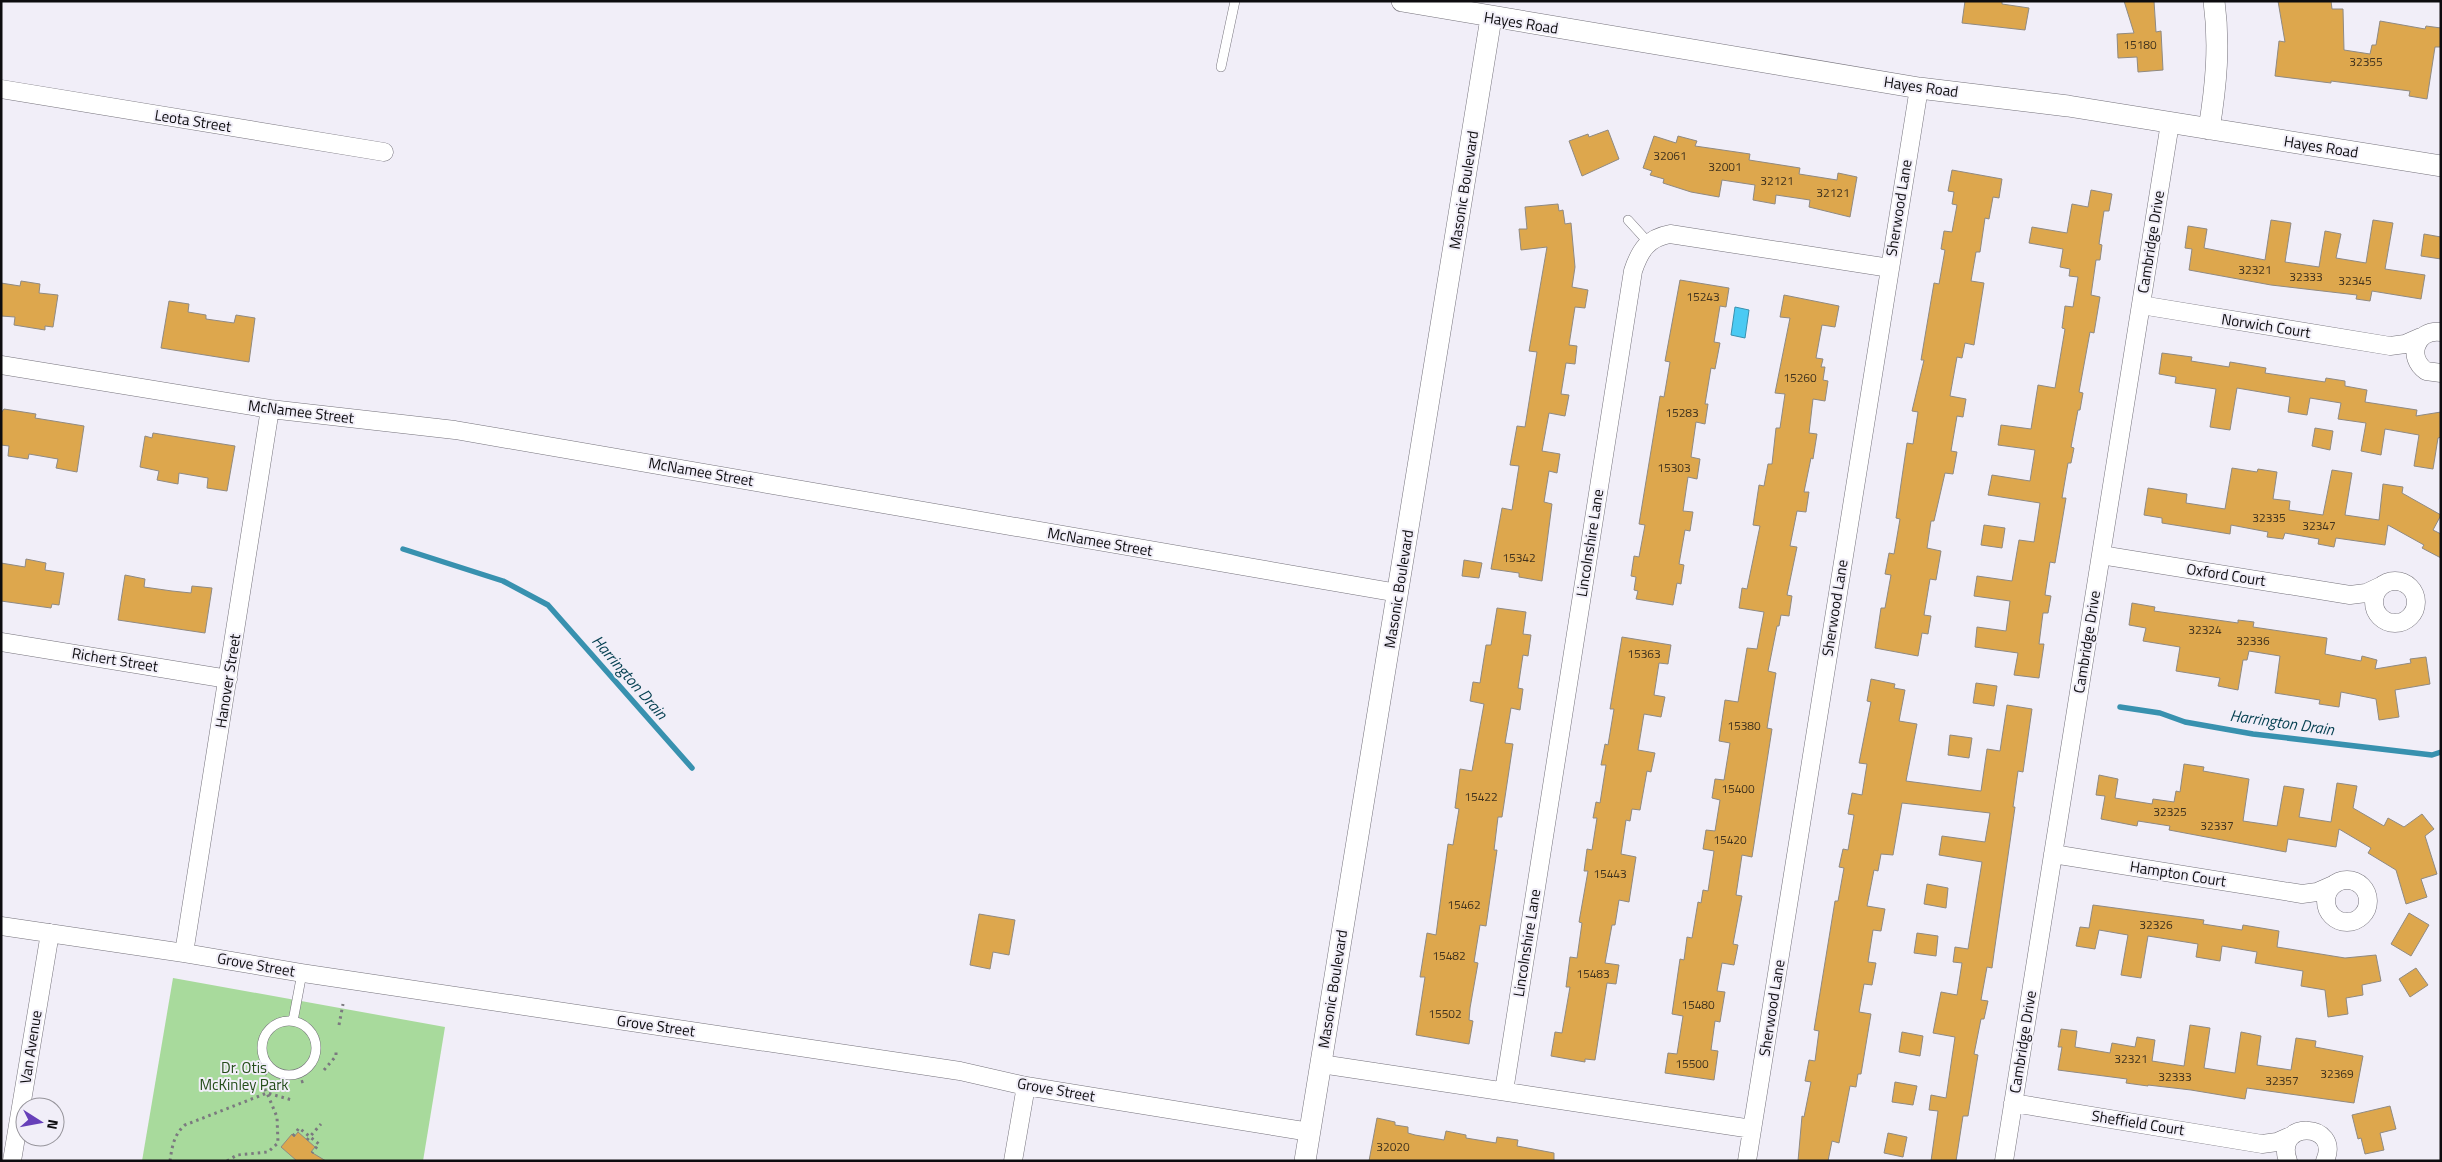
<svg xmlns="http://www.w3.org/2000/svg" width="2442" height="1162" font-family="'Titillium Web',sans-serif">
	<rect width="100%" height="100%" fill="#f1eef8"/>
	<!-- green -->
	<path fill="#a8da9c" d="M173,978L445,1027L423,1161H142Z"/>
	<!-- water -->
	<path fill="#4acaf3" stroke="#3891af" d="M1735,307L1749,310L1745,338L1731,335Z"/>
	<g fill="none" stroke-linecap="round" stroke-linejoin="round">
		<!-- stream -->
		<path stroke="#3891af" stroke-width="5.5" d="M403,549L503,581L548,605L692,768
			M2120,707L2160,713L2185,722L2253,734L2432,755L2441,752"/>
	</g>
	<!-- building -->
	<path fill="#dda74d" stroke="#908a82" d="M1965,1H2002V4L2029,8L2025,30L1962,23Z
		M2124,1H2154L2156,32L2161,31L2163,70L2138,72L2137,57L2118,58L2117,34L2134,33Z
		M2278,1H2331L2332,9H2343L2344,50L2370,54L2372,45H2376L2380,21L2425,29L2426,26L2441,28V47H2435L2427,99L2409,96L2410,91L2331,81V83L2275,76L2279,41L2285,42Z
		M1608,130L1619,159L1582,176L1569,141L1588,134L1589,137Z
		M1654,136L1676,143L1678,136L1697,141L1695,146L1750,154L1749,160L1800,168L1799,174L1837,180L1838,173L1857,177L1850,217L1809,207L1810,200L1776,195L1775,204L1753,200L1755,185L1722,180L1719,197L1691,192L1663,183L1664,179L1650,175L1652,171L1643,168Z
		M1952,170L2002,179L1999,198L1993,197L1989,219L1985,218L1980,252H1976L1971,281L1984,283L1974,345L1965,343L1962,358L1957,357L1950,396L1966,399L1963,417L1957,416L1951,451L1957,452L1953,474L1945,473L1934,521H1931L1927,548L1941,551L1936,580L1930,579L1924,615L1931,616L1928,634L1922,633L1918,656L1875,648L1881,608H1885L1891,575L1885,574L1889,553L1894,554L1900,519L1896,518L1907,443L1913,444L1918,412L1912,411L1924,360H1921L1934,283L1939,284L1945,250L1941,249L1944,231L1952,232L1957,205L1952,204L1954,192L1948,191Z
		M2091,190L2112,194L2109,211H2104L2099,244L2102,245L2100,260H2096L2091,295L2100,297L2094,333L2090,332L2079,392L2083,393L2080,410H2078L2071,447L2074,448L2071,463H2068L2062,498H2066L2055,563L2050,562L2045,595L2051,596L2048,613H2043L2039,644H2044L2039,678L2014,675L2018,653L1975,647L1977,627L2006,631L2010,601L1974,596L1977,576L2012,581L2019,540L2034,542L2040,503L1988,495L1992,475L2030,481L2035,450L1998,445L2001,425L2031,429L2038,385L2055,388L2065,329L2062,328L2065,306L2073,307L2078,277L2069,276L2070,269L2060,267L2063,249L2029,243L2032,227L2067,233L2072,204L2088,207Z
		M1558,204L1559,211L1563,210L1565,224L1571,223L1575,267L1572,287L1588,290L1585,308L1575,307L1569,345L1577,346L1575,364L1566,363L1561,394L1569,395L1565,416L1549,413L1542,451L1560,454L1557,473L1549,471L1544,502L1552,504L1542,581L1519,577V573L1491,569L1502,508L1512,510L1519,466L1510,465L1517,426L1525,427L1537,352L1529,351L1547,247L1521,250L1519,229H1527L1525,207Z
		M2271,220L2291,223L2285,262L2319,267L2325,231L2341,234L2336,258L2366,263L2373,220L2393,223L2385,269L2425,275L2421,299L2372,291L2370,301L2356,299L2357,295L2271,285L2189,270L2192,249L2185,248L2188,226L2207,229L2204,248L2265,260Z
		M2424,234L2441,237V259L2421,256Z
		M1680,280L1729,288L1726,307L1720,306L1714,342L1720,343L1715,369L1711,368L1705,404H1708L1705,424L1696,422L1691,457L1700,459L1697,479L1688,477L1683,511L1693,512L1690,531L1685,530L1679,564L1684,565L1681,584L1677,583L1673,605L1636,599L1638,591L1634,590L1636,577L1631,576L1634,556L1639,557L1645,525L1639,524L1660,396L1664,397L1670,362L1665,361Z
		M21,281L40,284L39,293L58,295L53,327L45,326V330L14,325L15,317L1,316V283L20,286Z
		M1784,295L1839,306L1835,327L1822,325L1816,358L1823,359L1821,367H1825L1823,380L1828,381L1825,401L1813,399L1809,433L1817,434L1813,459L1811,458L1804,492H1809L1806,512L1797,511L1790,546L1797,547L1787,595L1792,596L1789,616L1781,615L1779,626H1777L1768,671L1776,673L1767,728L1772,729L1752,857L1742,855L1736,895L1742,896L1733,944L1738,945L1734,965L1722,963L1717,991L1725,992L1720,1022L1715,1021L1711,1050L1718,1051L1714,1080L1665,1073L1668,1053L1677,1054L1683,1016L1672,1014L1680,959L1684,960L1687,937L1692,938L1698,902L1701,903L1703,890L1708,891L1714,851L1703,849L1706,830L1715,831L1720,800L1712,798L1715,779L1724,780L1730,743L1719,741L1725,700L1738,702L1747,648L1757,649L1764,612L1739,608L1742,588L1747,589L1760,526L1753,525L1759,485L1764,486L1768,464H1772L1776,428H1780L1785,394L1775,393L1790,318L1780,317Z
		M169,301L189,304L188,312L206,315V319L234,323L236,315L255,318L249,362L161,348Z
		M2162,353L2192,357L2191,361L2229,367L2230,362L2266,368L2265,373L2325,382L2326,378L2345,381V386L2367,390L2365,402L2417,410L2416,416L2441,412V437L2438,438L2433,469L2414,466L2419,435L2385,429L2381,455L2361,451L2366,423L2338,419L2341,403L2310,398L2307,415L2288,412L2290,397L2237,388L2230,430L2210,427L2216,389L2175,383L2176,377L2159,374Z
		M4,409L36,414L35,418L84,426L77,472L56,468L58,459L29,454L28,459L8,456L9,446L1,445V413Z
		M2315,428L2333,431L2330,450L2312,446Z
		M153,433L235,446L227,491L207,488L208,478L179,473L178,484L157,480L159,471L140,467L145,436L152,438Z
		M2232,468L2257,472L2258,469L2277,472L2273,499L2290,501L2289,510L2323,515L2332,470L2352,473L2345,515L2379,520L2383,484L2403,487L2402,493L2441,515L2433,530L2441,534V558L2422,548L2424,545L2388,525L2385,545L2336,538L2334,547L2318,544L2319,539L2285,533L2283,539L2267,537L2268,532L2231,525L2230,534L2193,528L2162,523V518L2144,515L2148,488L2187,494L2186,503L2225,509Z
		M1984,525L2005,528L2002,548L1981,545Z
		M26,559L46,563L45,570L64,573L59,605L52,604L51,608L1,601V563L25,567Z
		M1464,560L1482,563L1479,578L1462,576Z
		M125,575L145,579L144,587L172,591L191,593L192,586L212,588L205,633L118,620Z
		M2132,603L2155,607L2154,611L2238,623V620L2254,622L2253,627L2327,638L2325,654L2361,661L2362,656L2377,660L2375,669L2411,663L2410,659L2426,657L2430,684L2395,690L2399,717L2379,720L2376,699L2341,692L2339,707L2319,704L2320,700L2275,693L2280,656L2249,651L2247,660H2243L2238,690L2218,686L2220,678L2176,671L2180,647L2143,641L2146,628L2129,625Z
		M1497,608L1526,612L1523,634L1531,635L1528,656L1523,655L1518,688L1523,689L1520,710L1511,708L1505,743L1513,744L1502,817H1498L1494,850H1497L1486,926L1480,925L1474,962L1478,963L1470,1008L1469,1020L1473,1021L1469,1044L1416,1035L1425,977H1420L1427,933L1436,935L1448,844L1453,845L1459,809L1455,808L1460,769L1472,771L1484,704L1470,701L1473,682L1480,683L1486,645H1491Z
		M1622,637L1671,645L1668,664L1659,663L1654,695L1665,697L1661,717L1644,714L1638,750L1655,753L1651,772L1647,771L1640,810L1632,809L1630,821L1626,820L1621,854L1636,857L1629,902L1619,900L1615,925H1612L1605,963L1619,965L1616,984L1607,983L1595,1060L1585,1059V1062L1551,1056L1555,1032L1562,1033L1570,987H1566L1570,957L1577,958L1582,923L1579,922L1588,871H1584L1587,849L1592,850L1597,818H1593L1596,802L1600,803L1606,765H1601L1605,744L1608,745L1614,709H1610Z
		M1871,679L1895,684L1894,688L1905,690L1899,721L1917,724L1906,781L1981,791L1987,749L2000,751L2007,705L2032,709L2023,772L2018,771L2013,807H2015L1994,953L1992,968L1987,967L1981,1000L1988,1001L1984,1019H1981L1974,1054L1978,1055L1968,1116H1963L1956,1161H1931L1938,1111L1929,1110L1931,1095L1946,1098L1955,1037L1933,1033L1941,992L1957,995L1962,963L1953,962L1955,947L1968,949L1982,862L1939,855L1942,836L1985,842L1990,813L1902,803L1893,855L1881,854L1878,871L1874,870L1867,906L1885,909L1881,931L1873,930L1868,962L1876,963L1872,985L1864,984L1859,1012L1871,1014L1861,1074H1858L1856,1087L1850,1086L1839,1143L1832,1141L1828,1161H1798L1802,1116L1804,1117L1811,1082L1805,1081L1809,1060L1815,1061L1819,1031L1814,1030L1835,901H1838L1844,868L1839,867L1843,849L1848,850L1854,815L1848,814L1852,793L1862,795L1867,764L1859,763L1871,702L1867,701Z
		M1976,683L1997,686L1994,706L1973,703Z
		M1950,735L1972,738L1969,758L1948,755Z
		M2184,764L2204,767L2203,771L2249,779L2243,821L2277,826L2284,786L2304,789L2299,817L2331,822L2337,783L2357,786L2353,808L2384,826L2388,818L2404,827L2422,814L2434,829L2425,836L2437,874L2421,879L2427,897L2406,904L2396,870L2368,853L2371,848L2339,829L2336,847L2288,839L2286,852L2169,830L2170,826L2138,821L2137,826L2101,819L2105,796L2096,795L2099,775L2118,779L2115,798L2152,804L2153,799L2174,802L2176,791L2180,792Z
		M1927,884L1948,888L1946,908L1924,904Z
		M2093,905L2204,920L2203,924L2242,930L2243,925L2279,931L2277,947L2345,958L2376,955L2381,981L2362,985L2363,995L2346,998L2348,1014L2328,1017L2325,990L2301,986L2303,971L2255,963L2257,952L2222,946L2220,961L2196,957L2198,944L2148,936L2141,978L2121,975L2128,935L2099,930L2095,949L2076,946L2080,927L2089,928Z
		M2409,913L2429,925L2411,956L2391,944Z
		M979,914L1015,920L1009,955L993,952L990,969L970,965Z
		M1917,933L1938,936L1936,956L1914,953Z
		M2416,968L2428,985L2410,997L2399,979Z
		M2190,1025L2210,1028L2204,1068L2235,1073L2241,1032L2261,1036L2257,1065L2291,1070L2296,1038L2316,1041L2315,1047L2363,1056L2354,1103L2247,1088L2245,1099L2191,1090L2148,1085V1086L2126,1083L2127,1079L2058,1070L2062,1047H2058L2061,1029L2077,1031L2075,1047L2110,1053L2112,1043L2135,1047L2137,1037L2155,1040L2152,1061L2184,1066Z
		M1902,1032L1923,1036L1920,1056L1899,1052Z
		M1895,1082L1917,1086L1913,1105L1892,1102Z
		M2390,1106L2396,1129L2380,1133L2384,1150L2365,1154L2361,1138L2358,1139L2352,1115Z
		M1377,1118L1395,1122V1125L1408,1127V1133L1415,1135L1444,1140L1446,1131L1466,1135V1138L1496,1143L1497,1137L1518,1140L1517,1146L1554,1153V1161H1369Z
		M298,1132L315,1147L311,1152L326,1161H297L281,1147L292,1134L294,1137Z
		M1888,1133L1907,1137L1903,1157L1884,1153Z"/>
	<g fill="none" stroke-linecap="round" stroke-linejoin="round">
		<defs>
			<path id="service" d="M1221,67L1235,1
				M1628,220L1648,242
				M293,1021L302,973
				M262 1048a27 27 0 1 1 54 0a27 27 0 1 1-54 0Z"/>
			<path id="minor" d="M1,89L384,152
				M2141,305L2390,346L2405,344L2421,337
				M2441,332C2416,329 2406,357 2426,371L2441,373
				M1,365L270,409L455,430L1398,593
				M2101,555L2350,595L2366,593L2381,586
				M2374 602a21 21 0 1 1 42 0a21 21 0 1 1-42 0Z
				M1,642L228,679
				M2053,854L2302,894L2317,892L2333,885
				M2326 901a21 21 0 1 1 42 0a21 21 0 1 1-42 0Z
				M1,926L184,953L302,973L960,1071L1026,1086L1310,1132
				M184,953L270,409
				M1321,1064L1752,1129
				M1504,1091L1633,271C1640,250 1648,238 1670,234L1890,268
				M2013,1103L2262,1144L2277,1142L2293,1135
				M12,1161L50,933
				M1013,1161L1026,1086
				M1747,1161L1919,88
				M2004,1161L2170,123
				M2288,1161C2273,1119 2342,1122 2325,1161"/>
			<path id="tertiary" d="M1402,1L1919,88L2068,106L2441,166
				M2209,129C2216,86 2220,45 2214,1
				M1305,1161L1491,18"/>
		</defs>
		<!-- service casing -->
		<use href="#service" stroke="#75727b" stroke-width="10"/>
		<!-- minor casing -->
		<use href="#minor" stroke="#75727b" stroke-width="19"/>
		<!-- tertiary casing -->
		<use href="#tertiary" stroke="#75727b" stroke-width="22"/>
		<!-- path -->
		<path stroke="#7b797f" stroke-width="3" stroke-dasharray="2.5 4" stroke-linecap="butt" d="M339,1025L343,1004
			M324,1070L336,1056V1049
			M301,1082L304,1081
			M293,1136L299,1128L319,1144L312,1153
			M307,1140L321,1124
			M170,1161C172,1147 174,1134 185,1125L267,1093L292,1100
			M227,1161L237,1155L268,1152L278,1143L277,1117L267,1093L260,1081L266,1073"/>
		<!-- service -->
		<use href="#service" stroke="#fff" stroke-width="9"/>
		<!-- minor -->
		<use href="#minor" stroke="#fff" stroke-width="18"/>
		<!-- tertiary -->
		<use href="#tertiary" stroke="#fff" stroke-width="21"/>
	</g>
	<g text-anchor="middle" stroke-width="4" stroke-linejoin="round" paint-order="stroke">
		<!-- number labels -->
		<g font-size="12" fill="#41331e">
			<text x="2140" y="49">15180</text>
			<text x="2366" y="66">32355</text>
			<text x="1670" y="160">32061</text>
			<text x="1725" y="171">32001</text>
			<text x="1777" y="185">32121</text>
			<text x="1833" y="197">32121</text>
			<text x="2255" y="274">32321</text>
			<text x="2306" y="281">32333</text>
			<text x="2355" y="285">32345</text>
			<text x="1703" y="301">15243</text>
			<text x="1800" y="382">15260</text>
			<text x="1682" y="417">15283</text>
			<text x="1674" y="472">15303</text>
			<text x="2269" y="522">32335</text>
			<text x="2319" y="530">32347</text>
			<text x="1519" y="562">15342</text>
			<text x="2205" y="634">32324</text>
			<text x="2253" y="645">32336</text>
			<text x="1644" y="658">15363</text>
			<text x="1744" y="730">15380</text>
			<text x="1738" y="793">15400</text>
			<text x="1481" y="801">15422</text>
			<text x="2170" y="816">32325</text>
			<text x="2217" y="830">32337</text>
			<text x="1730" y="844">15420</text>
			<text x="1610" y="878">15443</text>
			<text x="1464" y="909">15462</text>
			<text x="2156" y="929">32326</text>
			<text x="1449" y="960">15482</text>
			<text x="1593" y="978">15483</text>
			<text x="1698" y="1009">15480</text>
			<text x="1445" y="1018">15502</text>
			<text x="2131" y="1063">32321</text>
			<text x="1692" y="1068">15500</text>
			<text x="2337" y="1078">32369</text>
			<text x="2175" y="1081">32333</text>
			<text x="2282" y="1085">32357</text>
			<text x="1393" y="1151">32020</text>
		</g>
		<!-- street labels -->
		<g font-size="15" fill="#0d0c0f" stroke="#f1eef8">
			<text transform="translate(1521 23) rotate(9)" y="5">Hayes Road</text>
			<text transform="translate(1921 87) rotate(8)" y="5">Hayes Road</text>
			<text transform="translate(193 121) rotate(9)" y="5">Leota Street</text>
			<text transform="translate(2321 147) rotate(9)" y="5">Hayes Road</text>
			<text transform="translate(1464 190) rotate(-81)" y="5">Masonic Boulevard</text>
			<text transform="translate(1899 208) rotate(-81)" y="5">Sherwood Lane</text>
			<text transform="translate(2151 242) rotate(-81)" y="5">Cambridge Drive</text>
			<text transform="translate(2266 326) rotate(9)" y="5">Norwich Court</text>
			<text transform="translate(301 412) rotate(7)" y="5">McNamee Street</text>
			<text transform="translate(701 472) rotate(10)" y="5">McNamee Street</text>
			<text transform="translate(1100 542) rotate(10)" y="5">McNamee Street</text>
			<text transform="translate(1590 543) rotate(-81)" y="5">Lincolnshire Lane</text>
			<text transform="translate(2226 575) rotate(9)" y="5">Oxford Court</text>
			<text transform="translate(1399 589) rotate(-81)" y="5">Masonic Boulevard</text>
			<text transform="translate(1835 608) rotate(-81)" y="5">Sherwood Lane</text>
			<text transform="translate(2087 642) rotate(-81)" y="5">Cambridge Drive</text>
			<text transform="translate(115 660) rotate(9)" y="5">Richert Street</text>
			<text transform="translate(228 681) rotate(-81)" y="5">Hanover Street</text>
			<text transform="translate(2178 874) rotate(9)" y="5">Hampton Court</text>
			<text transform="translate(1527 943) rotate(-81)" y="5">Lincolnshire Lane</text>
			<text transform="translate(256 965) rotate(10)" y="5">Grove Street</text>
			<text transform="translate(1333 989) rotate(-81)" y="5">Masonic Boulevard</text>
			<text transform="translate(1772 1008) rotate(-81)" y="5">Sherwood Lane</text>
			<text transform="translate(656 1026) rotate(8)" y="5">Grove Street</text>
			<text transform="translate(2023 1042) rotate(-81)" y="5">Cambridge Drive</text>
			<text transform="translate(31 1047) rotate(-81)" y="5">Van Avenue</text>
			<text transform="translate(1056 1090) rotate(10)" y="5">Grove Street</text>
			<text transform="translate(2138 1123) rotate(9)" y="5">Sheffield Court</text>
		</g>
		<!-- park labels -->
		<g font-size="15" fill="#244c19" stroke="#f1eef8">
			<text x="244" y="1073">Dr. Otis<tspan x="244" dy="17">McKinley Park</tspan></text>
		</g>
		<!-- water labels -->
		<g font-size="16" font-style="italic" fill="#043f50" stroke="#f1eef8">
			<text transform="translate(630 677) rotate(49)" y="6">Harrington Drain</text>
			<text transform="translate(2282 722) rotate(8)" y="6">Harrington Drain</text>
		</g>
	</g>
	<!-- border -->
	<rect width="2442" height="1162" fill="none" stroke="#0d0c0f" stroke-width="5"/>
	<!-- north arrow -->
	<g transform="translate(40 1122) rotate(101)"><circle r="24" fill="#f1eef8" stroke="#96949b"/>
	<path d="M0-4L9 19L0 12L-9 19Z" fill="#6740b9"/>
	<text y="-8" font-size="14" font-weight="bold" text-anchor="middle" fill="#0d0c0f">N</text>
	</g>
</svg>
